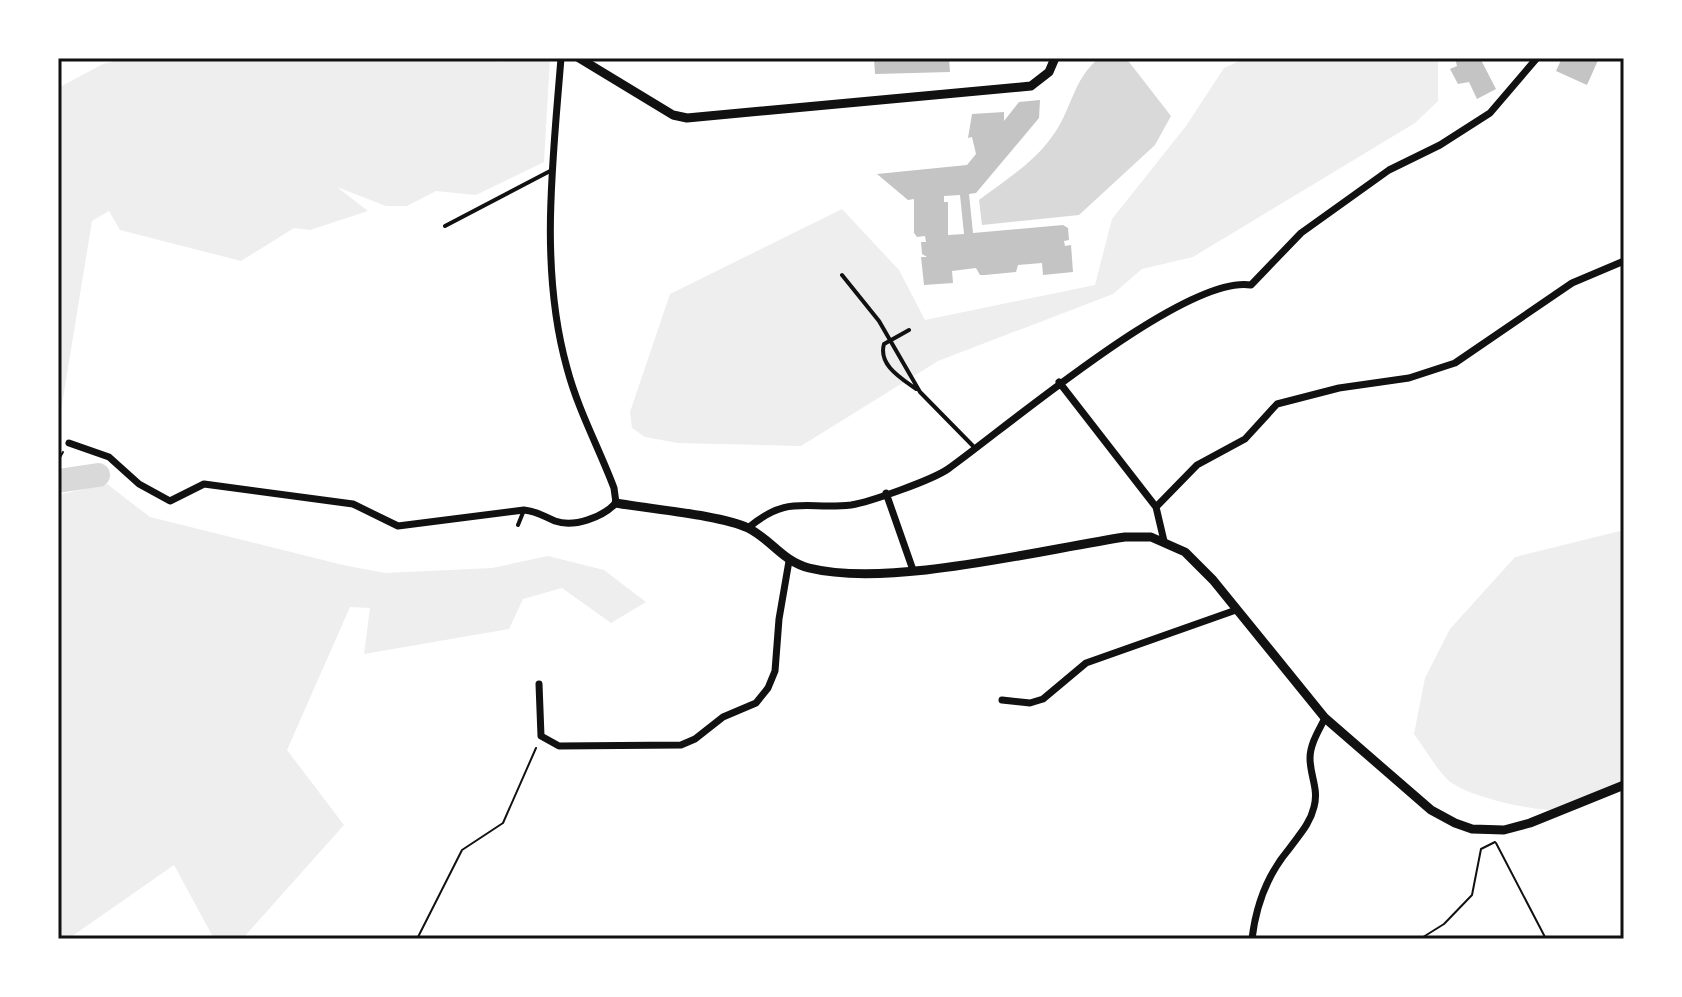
<svg xmlns="http://www.w3.org/2000/svg" width="1682" height="997" font-family="'Nunito Sans',sans-serif">
	<rect width="100%" height="100%" fill="#fff"/>
	<!-- green -->
	<path fill="#eee" d="M127,58H496L497,62L550,58L544,162L476,195L436,191L407,206H386L337,187L368,211L310,230L294,228L241,261L120,230L109,211L92,221L58,429V88L103,64Z
		M1246,58H1438V101L1415,123L1193,257L1142,269L1113,294L938,361L801,446L678,443L645,437L632,428L630,412L670,294L842,209L899,270L925,320L1095,285L1112,219L1186,126L1224,68Z
		M107,484L150,517L343,565L385,573L492,568L548,556L604,570L646,602L611,623L562,588L523,599L509,629L364,654L370,608L350,607L287,750L344,825L244,937H213L174,865L68,939H58V495Z
		M1624,530V780C1611,792 1593,804 1577,809C1551,816 1466,798 1447,779C1434,766 1425,748 1414,734L1425,678L1450,629L1515,557Z"/>
	<!-- water -->
	<path fill="#d9d9d9" d="M1099,58H1126L1171,116L1155,145L1079,215L982,225L979,200C1003,182 1033,163 1051,138C1072,111 1072,80 1099,58Z"/>
	<g fill="none" stroke-linecap="round" stroke-linejoin="round">
		<!-- river -->
		<path stroke="#d9d9d9" stroke-width="24" d="M58,481L98,475"/>
	</g>
	<!-- building -->
	<path fill="#c4c4c4" fill-rule="evenodd" d="M874,58H949L950,72L875,74Z
		M1480,58L1496,89L1477,99L1469,82L1458,84L1450,69L1457,66L1455,58Z
		M1562,58H1599L1587,85L1556,71Z
		M1040,100L1039,118L976,193L969,194L973,233L1063,225L1068,228L1069,240L1064,241L1065,246L1071,245L1073,272L1043,275L1042,263L1018,265L1016,272L985,275H980L976,268L952,271L953,283L924,285L921,257H927L922,254L921,242H926L925,236L917,237L914,233V199L908,200L877,174L967,165L976,154L972,137L968,138L972,114L1004,112V121L1019,102ZM960,195L964,234L948,235V202H944V196Z"/>
	<g fill="none" stroke-linecap="round" stroke-linejoin="round">
		<!-- path -->
		<path stroke="#111" stroke-width="2" d="M58,461L63,452
			M1496,843L1546,939
			M417,939L462,850L503,823L536,748
			M1420,939L1444,924L1472,895L1481,849L1495,842"/>
		<!-- service -->
		<path stroke="#111" stroke-width="4" d="M445,226L552,170
			M842,275L879,321L920,392L974,447
			M909,330L884,344C878,365 901,378 916,389
			M518,525L524,510"/>
		<!-- minor -->
		<path stroke="#111" stroke-width="7" d="M1059,382L1156,507L1164,541
			M69,443L109,457L139,484L170,501L204,484L353,504L398,526L524,510C537,511 543,516 555,521C574,528 603,517 616,503L614,488C599,448 578,410 567,368C539,268 553,160 561,58
			M886,493L913,570
			M1156,507L1197,465L1245,439L1277,404L1339,388L1409,378L1455,363L1572,283L1624,261
			M748,528C788,494 806,510 851,505C870,502 932,480 948,469C1006,428 1185,274 1251,285L1301,233L1389,170L1440,145L1490,113L1537,58
			M539,684L541,736L559,746L681,745L695,739L723,717L756,703L768,688L775,671L779,619L789,561
			M1002,700L1030,703L1043,699L1086,663L1236,610
			M1252,939C1256,905 1267,875 1289,849C1299,835 1310,824 1314,807C1319,789 1310,776 1310,758C1310,744 1319,730 1325,718"/>
		<!-- tertiary -->
		<path stroke="#111" stroke-width="9" d="M579,58L673,115L687,118L1031,86L1049,72L1055,58
			M616,503C649,509 721,515 748,528C772,540 782,561 809,568C890,588 1039,550 1125,537H1151L1185,552L1213,580L1325,718L1431,810L1455,823L1472,829L1504,830L1530,823L1624,785"/>
	</g>
	<!-- border -->
	<rect width="1682" height="997" fill="none" stroke="#ffffff" stroke-width="120"/>
	<rect x="60" y="60" width="1562" height="877" fill="none" stroke="#111" stroke-width="3"/>
</svg>
